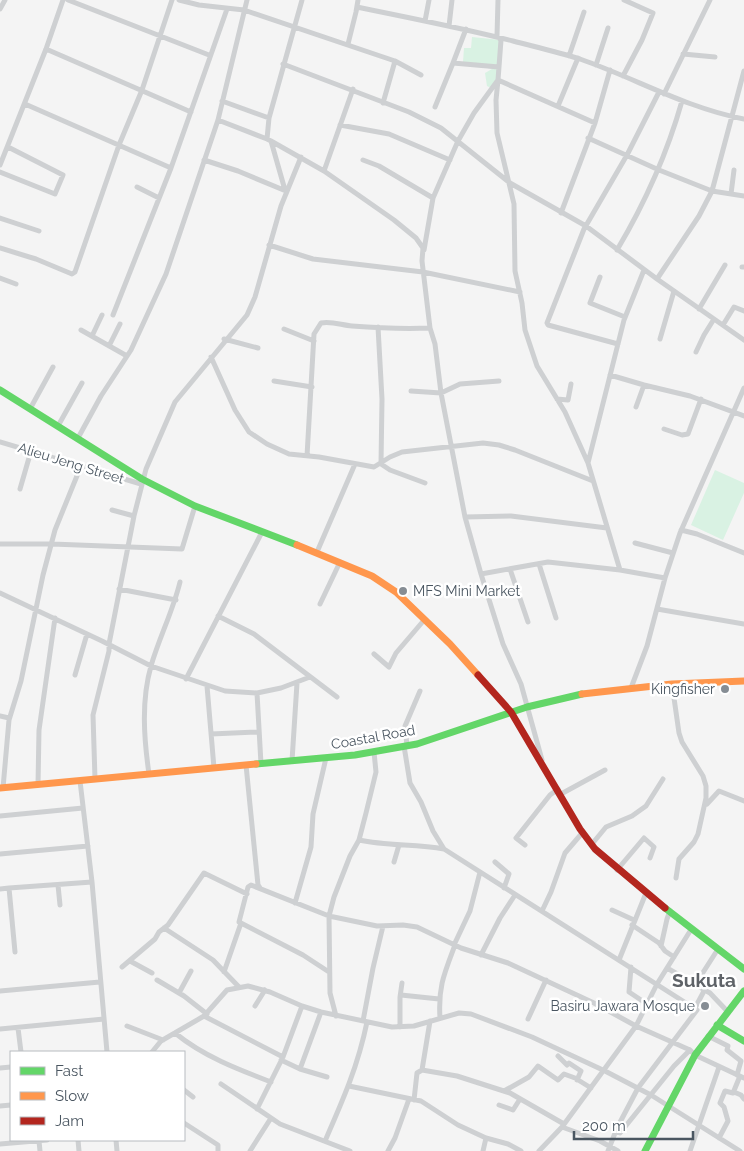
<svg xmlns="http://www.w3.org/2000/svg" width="744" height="1151" font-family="Raleway,sans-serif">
	<rect width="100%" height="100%" fill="#f4f4f4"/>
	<!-- green -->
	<path fill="#d9f2e3" d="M472,37L501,40L498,80L493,89L487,86L485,73L492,69L463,62L464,48H471Z
		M715,470L744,483V493L723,540L691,525Z"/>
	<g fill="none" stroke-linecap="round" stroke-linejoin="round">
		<!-- street -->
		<path stroke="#ced0d2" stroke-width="5" d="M68,0L209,55
			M179,0L199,5L244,10L395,61L421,75
			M357,7C410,18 462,28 513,41C536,47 558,52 580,59C635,78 686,108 744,119
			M0,9L5,0
			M425,21L429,0
			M449,26L452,0
			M348,44L356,12L358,0
			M46,49L191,112
			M683,54L715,57
			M569,56L584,12
			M453,63L466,29
			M283,64L409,112L441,128L510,183L586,226L657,279L744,340
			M596,65L608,28
			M623,76L642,40L653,13L624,0
			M664,94L710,0
			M222,101L269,118
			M383,103L395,61
			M25,104L171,168
			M558,106L578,58
			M435,107L453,63L499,67
			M218,120L267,139
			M595,123L498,80L496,100L497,133L514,204L515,271L522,303L525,330L537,366L565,412L588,463L620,570
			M340,125L389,134L450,160
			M588,138L659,170L712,191L744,196
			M271,141L324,171L394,220L416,238L423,248L422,261L430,328L435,344L441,393L465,517L481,574L503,644L521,684L542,760
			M204,160L238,171L286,191
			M363,160L379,166L433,198
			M0,165L46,49L63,0
			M324,171L353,89
			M0,172L55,194L63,175L8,147
			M137,187L159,198
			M285,190L271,141L267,139L269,118L302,0
			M731,194L734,170
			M561,213L595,123L610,70
			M0,218L39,231
			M269,245L313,259L423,272L520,292
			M0,248L36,259L72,274L75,272L119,145L142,90L172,0
			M424,250L433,198L458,141L474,113L498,80L501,40L497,36L498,0
			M617,250C645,203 667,154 682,101
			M742,267H744
			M600,277L590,303L625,317
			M0,278L16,284
			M657,279L699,216L712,191L744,71
			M699,309L725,265
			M113,315L171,168L227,9
			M723,325L734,307L744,311
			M378,327L382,399L381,464L390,470L425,483
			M284,329L314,341
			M81,330L127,356
			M92,336L102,315
			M224,339L258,348
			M660,339L674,291
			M618,344L548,325L547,323L584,229L627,155L659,92
			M109,346L120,324
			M696,352L704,335L714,319
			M211,357L235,410L249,432L267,444L289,454L319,457L374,467L390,457L402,452L483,443L499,445L515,450L593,481
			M610,375L644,385L690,396L744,416
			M274,381L312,387
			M411,391L441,393L460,384L499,381
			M557,399L568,400L571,384
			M636,407L644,385
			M30,409L53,367
			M58,426L82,383
			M664,429L682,435L688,434L701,399
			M78,438L101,396L131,350L166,274L218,120L247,0
			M0,442L141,484
			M307,456L314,334L321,323C332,321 341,325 352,326C378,328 404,329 430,328
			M588,463L624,320L644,270
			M20,489L31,451
			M112,510L134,516
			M465,517L511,516L607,528
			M681,530L697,534L744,553
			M635,543L673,553
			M0,544H52L182,549L195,506
			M317,552L355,464
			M539,564L556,618
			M510,569L528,622
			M481,574L548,562L620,570L665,578
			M119,589L176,600
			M0,593L102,641L151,666L225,691L257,693L281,688L310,677
			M320,604L340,562
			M657,609L744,624
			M218,616L254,634L337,697
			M374,654L389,667L396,653L425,619
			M75,675L87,634
			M186,679L262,532
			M672,684L679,733L682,742L703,776L706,786V798L698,834L694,842L679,859L676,878
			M207,686L214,768
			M631,688L647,646L665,578L680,533L744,388
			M257,693L261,764
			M0,716L9,718
			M211,734L258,732
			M404,746L410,783L421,802L433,831L444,849L697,1010L638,1088L617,1128L608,1151
			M407,746L405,726L420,691
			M374,752L376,772L366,813L359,840L350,856L334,897L329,916L377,926L403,925L417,927L461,948L508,963L594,1003L636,1026L690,1050L695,1055L744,1078
			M292,761L297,683
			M246,765L258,885L260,888
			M149,774C144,739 141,701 151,666C159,638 173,611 180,582
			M95,779L93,715L109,651V644L134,516L146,469L175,402L247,315L255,297L281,206L301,157
			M80,781L92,882L107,1052
			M38,785L39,730L55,618
			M3,788L9,720L21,681L43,575L55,530L81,466
			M561,794L605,770
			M707,804L719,791L744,801
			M0,816L83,808
			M359,840C387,846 415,844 444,849
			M592,844L606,827L632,816L646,806L663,779
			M525,845L516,838L550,795L558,789
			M0,854L88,846
			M394,862L399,845
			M495,862L509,874L504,888
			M617,870L644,838L654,847L650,858
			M58,885L60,905
			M0,889L9,888
			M295,903L311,847L313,814L326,758
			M612,910L634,920
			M542,911L551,892L565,853L583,832
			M632,925L659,943L665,951L674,957
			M164,928L213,960L239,987
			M454,945L470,911L480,872
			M661,946L667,919L670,911
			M15,952L9,888L92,882
			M481,955L500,918L515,895
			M619,960L646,893
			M130,961L152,973
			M122,967L155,939L159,932L168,925L204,873L247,894
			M631,967L629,992L647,1004
			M667,968L710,993L728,1012
			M224,972L241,923
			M329,972L303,955L239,922L248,887L251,885L329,916L330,993L336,1016
			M157,980L184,996L207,1014
			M695,985L718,949
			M0,991L100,982
			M179,993L191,971
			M401,995L439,999
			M255,1006L265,990
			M695,1008L704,991
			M204,1016L283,1057
			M440,1018C438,987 444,974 455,945
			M528,1019L546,980
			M363,1021L373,968L383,926
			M127,1026L163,1040
			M400,1027V997L402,983
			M18,1028L21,1052
			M0,1029L104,1019
			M175,1033C203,1056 237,1069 271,1082
			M708,1036L728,1046L727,1050L741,1061L737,1075
			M152,1052L161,1041L204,1016L227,990L248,986L270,992L302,1006L321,1012L392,1027L414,1026L459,1013L471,1014L532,1037L605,1071L651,1095L740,1151
			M558,1056L567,1065L569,1063L581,1071L577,1080
			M281,1060L300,1069L327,1077
			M0,1068L11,1067
			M300,1069L321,1012
			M422,1070L430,1021
			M221,1084L280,1124L350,1151
			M349,1086L421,1101L458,1125L486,1138L508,1144L521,1151
			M184,1090L193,1097
			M504,1091L529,1077L538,1066L558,1080L564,1074L575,1078L591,1088
			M734,1092L741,1095L744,1099
			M414,1100L417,1073L422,1070L457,1076L510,1093L564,1124
			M499,1105L513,1110L520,1099
			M0,1106L11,1105
			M257,1109L283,1057L302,1006
			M184,1123L218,1145V1151
			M562,1127L600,1141L618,1151
			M617,1132L620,1133L674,1066L690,1050
			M719,1138L728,1121L724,1107L720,1103L725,1091L733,1093L740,1076
			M78,1140L79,1151
			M116,1140L117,1151
			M39,1141L40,1151
			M325,1141C343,1100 358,1066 367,1022
			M0,1144L47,1140
			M250,1151L271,1118
			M388,1151L395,1138L409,1099
			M483,1151L486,1138
			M539,1151L562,1127L636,1026L657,984L692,928
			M690,1151L719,1067"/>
		<!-- fast -->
		<path stroke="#63d668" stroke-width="7" d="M0,390L142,479L195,506L297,545
			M256,764L355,755L417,744L527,707L582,694
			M665,908L744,969
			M717,1025L744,1041
			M645,1151L695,1055L744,991"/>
		<!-- slow -->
		<path stroke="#ff974d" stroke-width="7" d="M297,545L372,576L396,592L450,644L478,675
			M582,694L672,684L744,681
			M0,788L256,764"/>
		<!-- jam -->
		<path stroke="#b3261e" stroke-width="7" d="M478,675L511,712L580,829L595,849L665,908"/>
	</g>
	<!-- markers -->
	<g fill="#868d94" stroke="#fff" stroke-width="2">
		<circle cx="403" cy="591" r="5"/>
		<circle cx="725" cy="689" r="5"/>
		<circle cx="705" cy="1006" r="5"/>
	</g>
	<g text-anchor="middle" stroke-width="5" stroke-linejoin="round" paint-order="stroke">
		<!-- street labels -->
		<g font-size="14" fill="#4a5661" stroke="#fff">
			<text transform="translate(71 463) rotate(17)" y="5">Alieu Jeng Street</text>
			<text transform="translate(373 737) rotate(-10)" y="5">Coastal Road</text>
		</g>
		<!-- poi labels -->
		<g font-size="14" fill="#4a5661" stroke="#fff" text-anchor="end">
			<text x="413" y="596" text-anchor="start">MFS Mini Market</text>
			<text x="715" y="694">Kingfisher</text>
			<text x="695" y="1011">Basiru Jawara Mosque</text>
		</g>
		<!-- district labels -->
		<g font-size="19" font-weight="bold" fill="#5f6368" stroke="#fff">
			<text x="704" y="987">Sukuta</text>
		</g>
	</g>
	<!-- legend -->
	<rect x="10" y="1051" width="175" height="90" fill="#ffffff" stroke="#b7bbc0"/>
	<rect x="20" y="1067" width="25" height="8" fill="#63d668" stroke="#b7bbc0"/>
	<text x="55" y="1076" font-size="15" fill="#4a5661">Fast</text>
	<rect x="20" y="1092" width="25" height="8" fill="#ff974d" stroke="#b7bbc0"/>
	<text x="55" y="1101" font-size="15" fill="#4a5661">Slow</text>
	<rect x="20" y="1117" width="25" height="8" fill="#b3261e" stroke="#b7bbc0"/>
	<text x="55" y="1126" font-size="15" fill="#4a5661">Jam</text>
	<!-- scale -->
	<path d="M574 1131v8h119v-8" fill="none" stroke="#4a5661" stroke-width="2.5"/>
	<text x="582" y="1131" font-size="15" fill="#4a5661" stroke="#ffffff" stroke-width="4" paint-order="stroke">200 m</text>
</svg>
